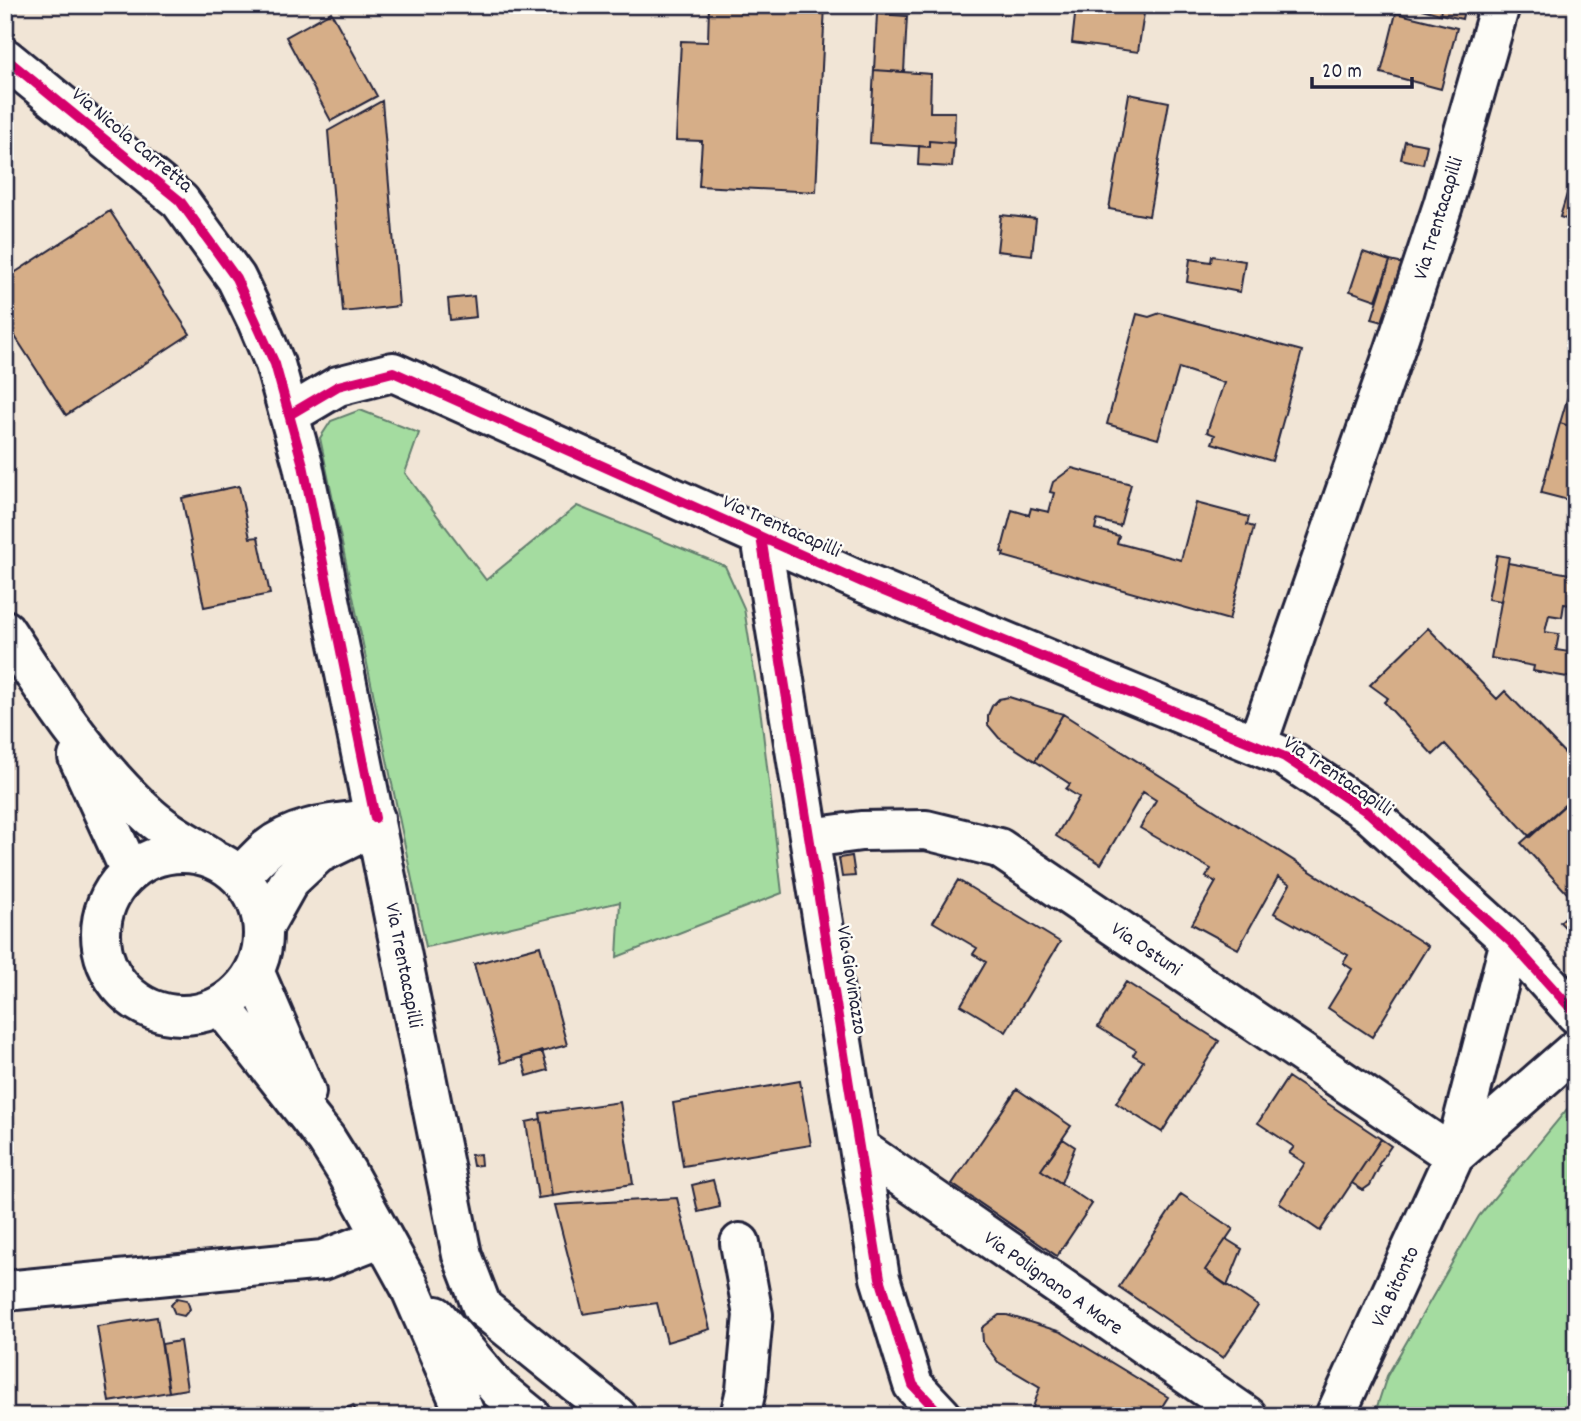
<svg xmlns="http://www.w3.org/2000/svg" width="1581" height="1421" font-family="Dekko,sans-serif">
	<rect width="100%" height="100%" fill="#f1e5d6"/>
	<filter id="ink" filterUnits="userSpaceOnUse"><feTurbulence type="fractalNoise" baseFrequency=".0143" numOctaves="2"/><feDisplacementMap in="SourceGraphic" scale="14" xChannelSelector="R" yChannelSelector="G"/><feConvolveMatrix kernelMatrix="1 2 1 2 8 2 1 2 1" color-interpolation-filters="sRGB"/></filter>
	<g filter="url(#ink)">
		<!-- green -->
		<path fill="#a4dca0" stroke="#637f6e" stroke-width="2" d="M360,410L419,433L405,473L486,580L577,506L725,566L744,608L761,716L782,893L617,957L620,902L426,947L320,438L331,421Z
			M1576,1106V1416H1374L1387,1376L1479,1216L1567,1109Z"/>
		<!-- building -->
		<path fill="#d6ae88" stroke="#22223b" stroke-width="2" d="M709,5H825L816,192L699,186L702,141L676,140L681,41L708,42Z
			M1122,5L1145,7L1138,52L1072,43L1076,7L1121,12Z
			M1407,5H1442L1440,14Z
			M1442,5H1465L1462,19L1440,14Z
			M331,12L377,96L331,121L286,37Z
			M1396,13L1457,28L1441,89L1381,73Z
			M877,14L907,16L904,72L874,70Z
			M874,70L931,74L930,112H955L954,143L929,141V147L870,143Z
			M1129,94L1169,102L1149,216L1109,209Z
			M382,101L399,306L343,312L328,131Z
			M929,141L954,143L952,167L918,165L919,146L929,147Z
			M1405,141L1427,145L1423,164L1401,159Z
			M1576,164V222L1560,217Z
			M110,211L190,334L66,415L5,321V279Z
			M1001,215L1036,219L1032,255L997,251Z
			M1363,252L1390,261L1376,300L1350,291Z
			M1212,256L1245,261L1240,292L1187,282L1190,259L1211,262Z
			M1390,261L1413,266L1395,325L1372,319Z
			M474,296L476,317L450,320L448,299Z
			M1160,313L1302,351L1272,461L1212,443L1215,435L1207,432L1224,383L1179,368L1158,439L1107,424L1137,314L1149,317Z
			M1574,376L1576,377V428L1560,423Z
			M1560,423L1576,428V502L1541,493Z
			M1072,468L1131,484L1120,526L1097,520L1095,529L1119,536L1117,543L1181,560L1196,503L1249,517L1247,525L1254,527L1229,620L1003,556L1004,553L1001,552L1012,510L1029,515L1031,508L1049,512L1054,493L1050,492L1053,482Z
			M239,486L250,538L258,537L270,594L204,607L182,498Z
			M1497,555L1509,557L1501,601L1488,599Z
			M1508,563L1576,575V606L1564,604L1562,617L1549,615L1545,632L1559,634L1556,650L1576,653L1573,678L1533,671L1534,666L1491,658Z
			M1428,628L1497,699L1505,691L1576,765V795L1530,837L1445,744L1433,755L1384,702L1388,698L1370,685Z
			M1009,697L1063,714L1035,761L999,738L988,725V715L992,706L999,699Z
			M1063,714L1428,946L1372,1037L1328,1008L1352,969L1343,963L1348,955L1274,913L1290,884L1278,877L1238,949L1192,924L1216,882L1206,877L1211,869L1140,828L1156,800L1143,792L1101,864L1056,836L1079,797L1066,789L1070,784L1035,761Z
			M1576,795V903L1521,843Z
			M852,856L855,876L842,877L839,858Z
			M958,880L1060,942L1006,1032L961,1005L986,962L973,954L977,948L933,922Z
			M1576,907V939L1560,922Z
			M540,946L567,1045L501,1063L474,964Z
			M1126,982L1219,1041L1162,1132L1116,1103L1143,1061L1133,1055L1136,1050L1098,1027Z
			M542,1051L548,1070L527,1076L522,1057Z
			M1288,1077L1381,1139L1320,1231L1279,1203L1305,1163L1289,1153L1294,1147L1258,1123Z
			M800,1081L811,1145L683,1166L673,1103Z
			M1017,1089L1071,1126L1041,1170L1092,1204L1057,1256L952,1184Z
			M620,1102L633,1184L552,1196L540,1113Z
			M541,1119L552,1196L538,1198L526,1122Z
			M1063,1139L1075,1147L1061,1183L1041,1170Z
			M1381,1139L1391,1146L1378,1165L1380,1166L1370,1185L1363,1190L1352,1183Z
			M480,1154L481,1165L473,1166L471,1155Z
			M713,1180L720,1207L698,1212L692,1185Z
			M1181,1194L1233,1229L1205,1270L1258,1306L1223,1358L1119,1287Z
			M677,1198L710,1329L667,1342L657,1303L583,1314L555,1205Z
			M1226,1239L1242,1249L1227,1286L1205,1270Z
			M177,1298L187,1300L190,1309L184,1316L175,1314L171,1305Z
			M999,1315H1007L1061,1332L1168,1397L1156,1416H1030L1040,1387L998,1362L983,1342L982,1328Z
			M157,1317L169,1392L109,1402L97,1326Z
			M180,1341L187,1389L169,1392L162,1344Z
			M353,1405L357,1414L341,1416L339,1412Z"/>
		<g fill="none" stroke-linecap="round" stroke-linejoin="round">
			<defs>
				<path id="minor" d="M5,58L180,201L236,278L257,321L275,364L303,465L462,1255L482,1307L617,1416
					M289,415L338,386L393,372L864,583L1285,757L1369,813L1510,941L1576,1014
					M761,537L880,1278L913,1385L942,1416
					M1257,745L1395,349L1443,205L1500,5
					M810,838L861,831L926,830L999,848L1454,1156
					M240,876C249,867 258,857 267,849C291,829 326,824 355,821
					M264,926L290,880L318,854L349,839L375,818
					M861,1149L1247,1416
					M1454,1156L1576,1049
					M5,1291L323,1260L382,1237
					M740,1416L746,1390L753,1315L740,1243
					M1335,1416L1454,1156L1510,941"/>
				<path id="major" d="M5,630C46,693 88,758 143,810C162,829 188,843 210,856
					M78,757L130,871
					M101 934a81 81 0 1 1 162 0a81 81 0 1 1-162 0Z
					M255,973L306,1092
					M221,1006L326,1139L346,1171L409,1285L466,1416
					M436,1316L498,1389L531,1416"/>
			</defs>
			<!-- minor casing -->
			<use href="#minor" stroke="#22223b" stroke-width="44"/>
			<!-- major casing -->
			<use href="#major" stroke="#22223b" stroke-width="44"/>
			<!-- minor -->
			<use href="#minor" stroke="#fdfcf7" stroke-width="38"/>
			<!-- major -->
			<use href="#major" stroke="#fdfcf7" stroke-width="38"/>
			<defs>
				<path id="cycleway" d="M5,58L180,201L236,278L275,364L303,465L375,818
					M289,415L338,386L393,372L864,583L1285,757L1369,813L1510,941L1576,1014
					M761,537L880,1278L913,1385L942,1416"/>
			</defs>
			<!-- cycleway casing -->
			<use href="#cycleway" stroke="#fdfcf7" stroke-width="15"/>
			<!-- cycleway -->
			<use href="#cycleway" stroke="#d6006c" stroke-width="10"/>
		</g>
	</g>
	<g text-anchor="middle" stroke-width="5" stroke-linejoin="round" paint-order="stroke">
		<!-- street labels -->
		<g font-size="21" fill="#22223b" stroke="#fdfcf7">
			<text transform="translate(133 139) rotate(40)" y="7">Via Nicola Carretta</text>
			<text transform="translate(1437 218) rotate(-73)" y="7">Via Trentacapilli</text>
			<text transform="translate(782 525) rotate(24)" y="7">Via Trentacapilli</text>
			<text transform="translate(1339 775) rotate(34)" y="7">Via Trentacapilli</text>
			<text transform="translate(1147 948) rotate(34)" y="7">Via Ostuni</text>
			<text transform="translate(405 965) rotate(79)" y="7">Via Trentacapilli</text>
			<text transform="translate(853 980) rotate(81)" y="7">Via Giovinazzo</text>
			<text transform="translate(1054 1282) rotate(35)" y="7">Via Polignano A Mare</text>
			<text transform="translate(1394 1286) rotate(-65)" y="7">Via Bitonto</text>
		</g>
	</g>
	<!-- margin -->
	<rect width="1581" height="1421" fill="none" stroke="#fdfcf7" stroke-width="28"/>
	<rect x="14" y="14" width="1553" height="1393" fill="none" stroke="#22223b" stroke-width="2.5" filter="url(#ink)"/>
	<!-- scale -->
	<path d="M1312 77v10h100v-10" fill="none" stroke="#22223b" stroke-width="3.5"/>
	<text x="1322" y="77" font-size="21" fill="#22223b" stroke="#fdfcf7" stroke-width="5" paint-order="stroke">20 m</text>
</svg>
